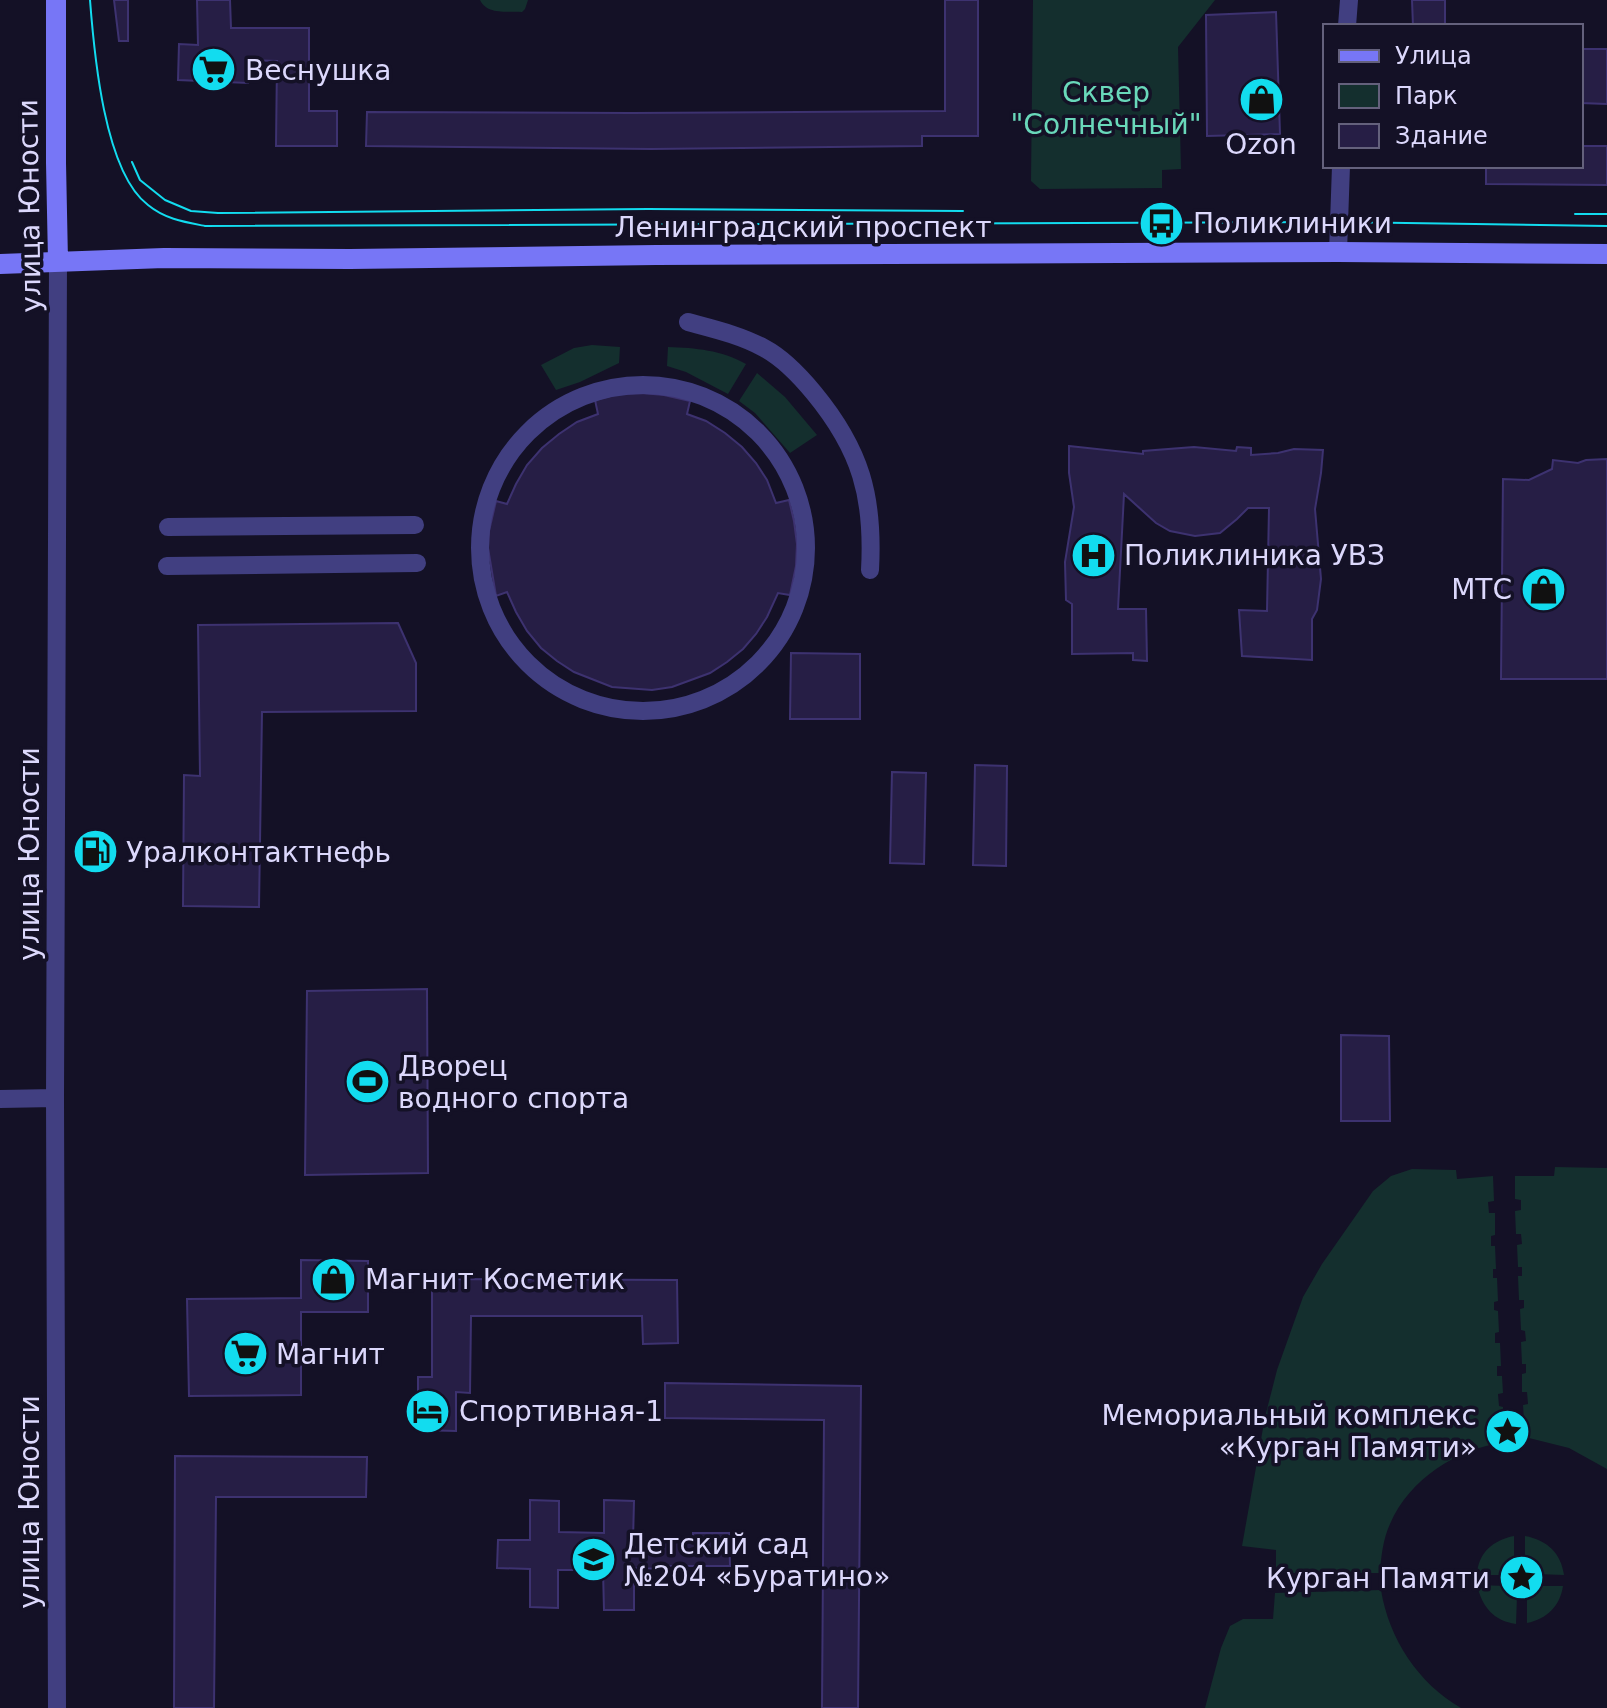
<svg xmlns="http://www.w3.org/2000/svg" width="1607" height="1708" font-family="'DejaVu Sans',sans-serif">
	<rect width="100%" height="100%" fill="#141126"/>
	<!-- green -->
	<path fill="#142f2e" d="M480,0H528L525,9L522,12C507,11 487,15 480,0Z
		M1033,0H1215L1178,47L1181,169L1162,170V188L1040,189L1031,181Z
		M592,345L620,347L619,363L580,382L556,390L541,365L574,348Z
		M668,347C696,348 721,350 746,364L728,394L686,372L667,366Z
		M757,373L785,397L817,435L790,453L755,413L739,401Z
		M1555,1167L1607,1168V1469L1569,1448L1525,1437L1523,1405L1528,1404L1527,1392H1522V1374L1526,1373V1364H1522L1521,1342L1526,1341L1525,1331L1521,1330L1520,1309L1524,1308V1300H1519L1518,1276H1522V1267H1518L1517,1245L1522,1244L1521,1234H1516L1515,1211L1521,1210V1200L1515,1199V1176H1554Z
		M1412,1169L1456,1170L1457,1179L1493,1176L1494,1201L1488,1202L1489,1213H1495V1235L1491,1236V1246H1495L1496,1269H1493V1278H1497L1498,1301L1494,1302V1310L1498,1311L1499,1332L1495,1333V1343H1500L1501,1366H1497V1376H1502L1503,1393L1498,1394L1499,1406L1503,1407L1504,1442C1456,1450 1410,1478 1390,1524C1383,1539 1381,1557 1380,1573H1276V1550L1242,1546L1265,1417L1277,1370L1303,1297L1322,1264L1373,1191L1391,1176Z
		M1514,1536V1564H1505V1575H1477C1478,1553 1493,1540 1514,1536Z
		M1525,1536C1547,1540 1561,1553 1564,1575L1536,1574V1564H1525Z
		M1477,1585L1506,1586V1595L1517,1596L1516,1624C1494,1621 1482,1607 1477,1585Z
		M1536,1586H1563C1560,1606 1547,1619 1527,1623V1596H1536Z
		M1381,1590C1389,1639 1418,1683 1461,1708H1205L1221,1648L1230,1626L1243,1619H1273L1275,1593Z"/>
	<!-- building -->
	<path fill="#261e45" stroke="#3d3270" stroke-width="2" d="M114,0H128V41H119Z
		M197,0H230L231,28H309V111H337V146H276L277,61L249,60L248,83L178,80L179,44L198,45Z
		M945,0H978V136H922V146L651,149L366,146L367,112L632,113L945,111Z
		M1412,0H1445V26H1413Z
		M1276,12L1280,134L1207,136L1206,15Z
		M1581,49H1607V104L1581,103Z
		M1581,146H1607V185L1486,184V166H1581Z
		M642,393L664,395L690,401L687,414L706,421L725,433L742,447L756,463L767,480L776,503L789,500L794,521L797,544L796,566L790,595L778,593L767,617L756,634L743,649L727,662L710,673L672,687L652,690L612,687L574,672L557,661L541,648L527,631L516,612L507,592L496,596L488,548L489,531L496,501L507,504L516,484L527,465L542,448L559,434L577,422L598,414L595,400L618,394Z
		M1069,446L1143,454V451L1194,447L1236,451L1237,447L1251,448V455L1278,453L1294,449L1323,450L1321,473L1315,509L1321,579L1317,610L1312,619V660L1242,656L1239,610L1267,611L1269,508H1248L1237,519L1220,533L1195,536L1170,531L1156,523L1124,494L1118,609H1146L1147,661L1133,660V653L1072,654V604L1066,600L1065,562L1074,507L1069,473Z
		M1607,459V679H1501L1503,479L1529,480L1552,469L1553,460L1578,463L1586,460Z
		M398,623L416,663V711L262,712L259,907L183,906L184,775L200,776L198,625Z
		M791,653L860,654V719H790Z
		M975,765L1007,766L1006,866L973,865Z
		M892,772L926,773L924,864L890,863Z
		M427,989L428,1173L305,1175L307,991Z
		M1341,1035L1389,1036L1390,1121H1341Z
		M301,1260L368,1261V1312H301V1395L189,1396L187,1299L301,1298Z
		M432,1279L677,1280L678,1343L643,1344L642,1316H471L470,1393L456,1392V1431L418,1430V1377H432Z
		M665,1383L861,1386L858,1708H822L824,1420L665,1418Z
		M175,1456L367,1457L366,1497H216L214,1708H174Z
		M530,1500L559,1501V1532L604,1533V1500L634,1501L633,1541H693V1533H729L730,1566H666V1569L634,1568V1610H604L603,1570H558V1608L530,1607V1569L497,1568L498,1540H530Z"/>
	<g fill="none" stroke-linecap="round" stroke-linejoin="round">
		<!-- street -->
		<path stroke="#413f81" stroke-width="18" d="M1347,26L1349,0
			M1338,252L1341,166
			M688,322C714,329 740,335 764,348C783,358 800,376 814,393C861,450 874,497 870,570
			M480 548a163 163 0 1 1 326 0a163 163 0 1 1-326 0Z
			M168,527L415,525
			M167,566L417,563
			M0,1099L55,1098
			M57,1708L55,1098L58,261"/>
		<!-- secondary -->
		<path stroke="#7776f6" stroke-width="20" d="M56,0V163L58,261
			M0,264L164,258L350,259L656,255L1338,252L1607,254"/>
		<!-- tram -->
		<path stroke="#12dcef" stroke-width="2" d="M90,0C94,52 104,172 148,205C165,219 184,222 205,226L1338,222L1607,226
			M132,162L140,180L165,200L191,211L218,213L648,209L963,211
			M1575,214H1607"/>
	</g>
	<!-- icons -->
	<defs>
		<symbol id="supermarket-disc" viewBox="-11 -11 22 22"><circle r="9.5" fill="#12dcef" stroke="#141126"/><path d="M-6-5.5h2.5l.6 2H6L4.5 2H-2.5L-4.4-4H-6ZM-1.5 3.2a1.3 1.3 0 1 0 .1 0ZM3 3.2a1.3 1.3 0 1 0 .1 0Z" fill="#111"/></symbol>
		<symbol id="shop-disc" viewBox="-11 -11 22 22"><circle r="9.5" fill="#12dcef" stroke="#141126"/><path d="M-5-2.5h2.3a2.7 3.5 0 0 1 5.4 0H5L5.5 6h-11ZM-1.5-2.5h3a1.5 2.3 0 0 0-3 0Z" fill="#111"/></symbol>
		<symbol id="bus-disc" viewBox="-11 -11 22 22"><circle r="9.5" fill="#12dcef" stroke="#141126"/><path d="M-5-6H5V4H4V6H2V4H-2V6H-4V4H-5ZM-3.5-4V0h7V-4ZM-3.5 1.2v1.5H-2V1.2ZM2 1.2v1.5H3.5V1.2Z" fill="#111"/></symbol>
		<symbol id="hospital-disc" viewBox="-11 -11 22 22"><circle r="9.5" fill="#12dcef" stroke="#141126"/><path d="M-5-5h3v3.5h4V-5h3V5h-3V1.5h-4V5h-3Z" fill="#111"/></symbol>
		<symbol id="fuel-disc" viewBox="-11 -11 22 22"><circle r="9.5" fill="#12dcef" stroke="#141126"/><path d="M-5.5-6h7V0h2V4h1.3V-2.5L3-4.5l.8-.8L6-3V5H2.5V1h-1V6h-7ZM-4.2-4.7v3.2H.2V-4.7Z" fill="#111"/></symbol>
		<symbol id="stadium-disc" viewBox="-11 -11 22 22"><circle r="9.5" fill="#12dcef" stroke="#141126"/><path d="M0-5a6.5 5 0 1 0 0 10a6.5 5 0 1 0 0-10ZM-3.5-1.8h7v3.6h-7Z" fill="#111"/></symbol>
		<symbol id="hotel-disc" viewBox="-11 -11 22 22"><circle r="9.5" fill="#12dcef" stroke="#141126"/><path d="M-6-4.5h1.5V1H6V5H4.5V3h-9V5H-6ZM-4 0a1.8 1.8 0 1 1 3.6 0ZM.5 0V-2.5h3Q6-2.5 6 0Z" fill="#111"/></symbol>
		<symbol id="sight-disc" viewBox="-11 -11 22 22"><circle r="9.5" fill="#12dcef" stroke="#141126"/><path d="M0-6L1.8-2.2L6-1.7L2.9 1.2L3.7 5.4L0 3.3L-3.7 5.4L-2.9 1.2L-6-1.7L-1.8-2.2Z" fill="#111"/></symbol>
		<symbol id="school-disc" viewBox="-11 -11 22 22"><circle r="9.5" fill="#12dcef" stroke="#141126"/><path d="M0-5L7-2L0 1L-7-2ZM-4 1L0 2.5L4 1V4Q0 6-4 4Z" fill="#111"/></symbol>
	</defs>
	<g fill-rule="evenodd">
		<use href="#supermarket-disc" x="188" y="44" width="51" height="51"/>
		<use href="#shop-disc" x="1236" y="74" width="51" height="51"/>
		<use href="#bus-disc" x="1136" y="198" width="51" height="51"/>
		<use href="#hospital-disc" x="1068" y="530" width="51" height="51"/>
		<use href="#shop-disc" x="1518" y="564" width="51" height="51"/>
		<use href="#fuel-disc" x="70" y="826" width="51" height="51"/>
		<use href="#stadium-disc" x="342" y="1056" width="51" height="51"/>
		<use href="#shop-disc" x="308" y="1254" width="51" height="51"/>
		<use href="#supermarket-disc" x="220" y="1328" width="51" height="51"/>
		<use href="#hotel-disc" x="402" y="1386" width="51" height="51"/>
		<use href="#sight-disc" x="1482" y="1406" width="51" height="51"/>
		<use href="#school-disc" x="568" y="1534" width="51" height="51"/>
		<use href="#sight-disc" x="1496" y="1552" width="51" height="51"/>
	</g>
	<g text-anchor="middle" stroke-width="7" stroke-linejoin="round" paint-order="stroke">
		<!-- poi labels -->
		<g font-size="28" fill="#dcd8fc" stroke="#141126" text-anchor="start">
			<text x="245" y="80">Веснушка</text>
			<text x="1261" y="154" text-anchor="middle">Ozon</text>
			<text x="1193" y="233">Поликлиники</text>
			<text x="1124" y="565">Поликлиника УВЗ</text>
			<text x="1512" y="599" text-anchor="end">МТС</text>
			<text x="126" y="862">Уралконтактнефь</text>
			<text x="398" y="1076">Дворец<tspan x="398" dy="32">водного спорта</tspan></text>
			<text x="365" y="1289">Магнит Косметик</text>
			<text x="276" y="1364">Магнит</text>
			<text x="459" y="1421">Спортивная-1</text>
			<text x="1477" y="1425" text-anchor="end">Мемориальный комплекс<tspan x="1477" dy="32">«Курган Памяти»</tspan></text>
			<text x="624" y="1554">Детский сад<tspan x="624" dy="32">№204 «Буратино»</tspan></text>
			<text x="1490" y="1588" text-anchor="end">Курган Памяти</text>
		</g>
		<!-- park labels -->
		<g font-size="28" fill="#69d8ba" stroke="#141126">
			<text x="1106" y="102">Сквер<tspan x="1106" dy="32">"Солнечный"</tspan></text>
		</g>
		<!-- street labels -->
		<g font-size="28" fill="#dcd8fc" stroke="#141126">
			<text transform="translate(29 206) rotate(-91)" y="10">улица Юности</text>
			<text x="803" y="237">Ленинградский проспект</text>
			<text transform="translate(29 854) rotate(-90)" y="10">улица Юности</text>
			<text transform="translate(29 1502) rotate(-90)" y="10">улица Юности</text>
		</g>
	</g>
	<!-- legend -->
	<rect x="1323" y="24" width="260" height="144" fill="#141126" stroke="#64617c" stroke-width="2"/>
	<rect x="1339" y="50" width="40" height="12" fill="#7776f6" stroke="#64617c" stroke-width="2"/>
	<text x="1395" y="64" font-size="24" fill="#dcd8fc">Улица</text>
	<rect x="1339" y="84" width="40" height="24" fill="#142f2e" stroke="#64617c" stroke-width="2"/>
	<text x="1395" y="104" font-size="24" fill="#dcd8fc">Парк</text>
	<rect x="1339" y="124" width="40" height="24" fill="#261e45" stroke="#64617c" stroke-width="2"/>
	<text x="1395" y="144" font-size="24" fill="#dcd8fc">Здание</text>
</svg>
